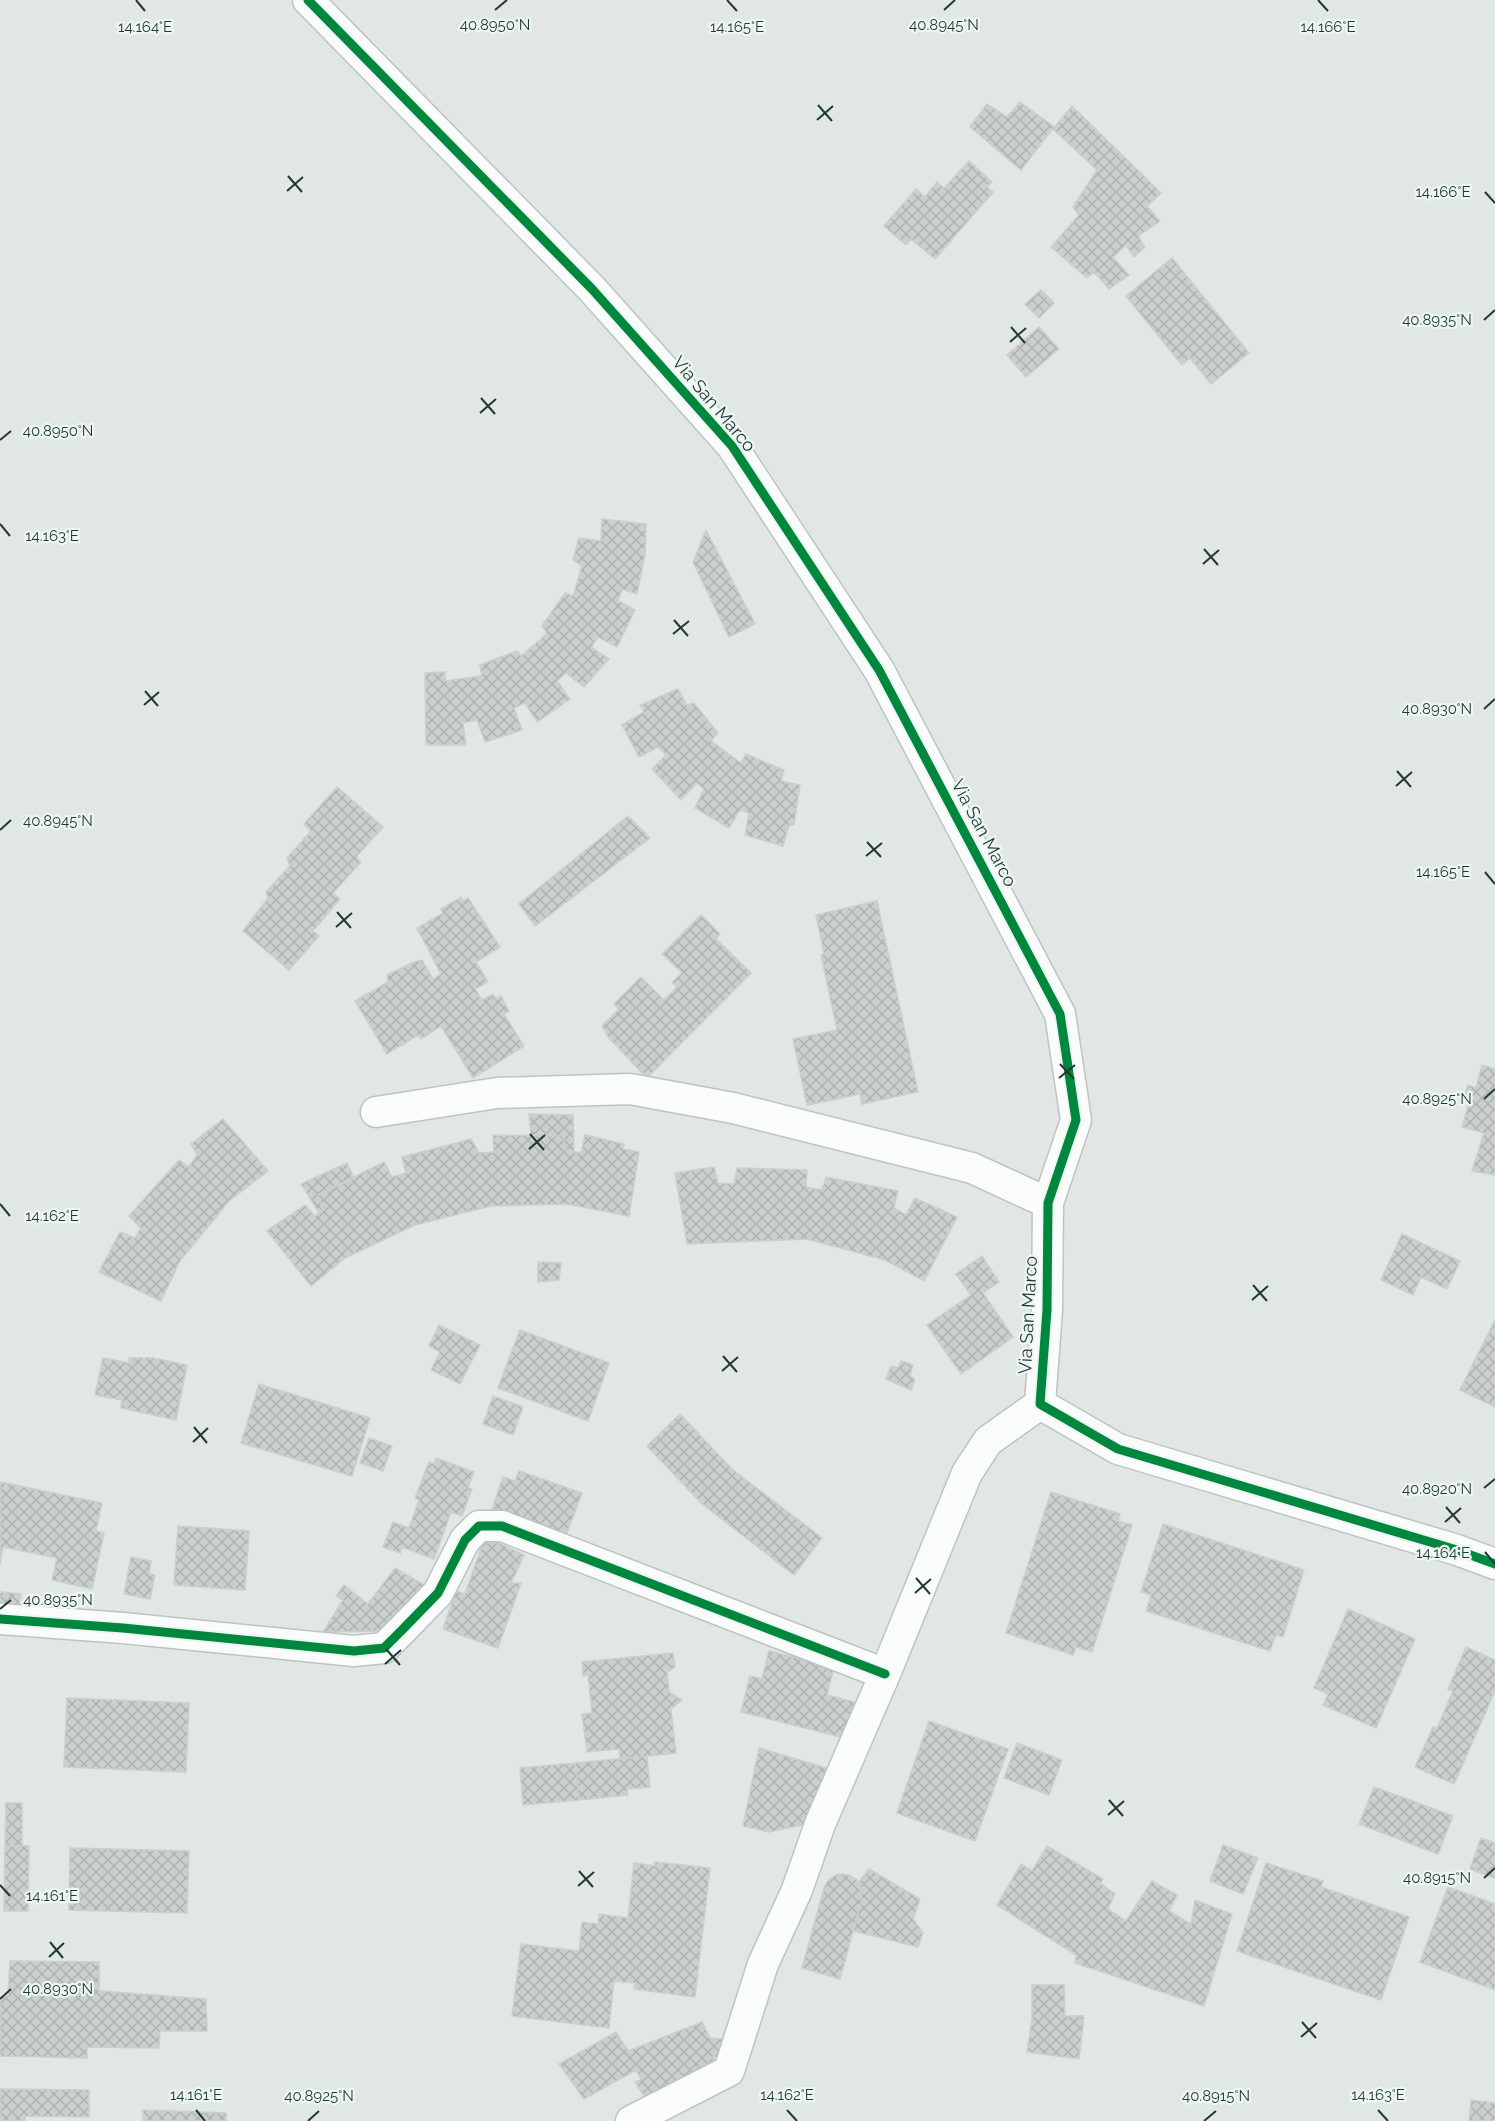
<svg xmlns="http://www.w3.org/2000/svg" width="1495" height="2121" font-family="Raleway,sans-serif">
	<defs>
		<pattern id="building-cross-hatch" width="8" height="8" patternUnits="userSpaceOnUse" patternTransform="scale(1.5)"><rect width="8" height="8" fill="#cbd0ce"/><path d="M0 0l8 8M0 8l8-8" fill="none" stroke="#aeb3b1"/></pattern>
	</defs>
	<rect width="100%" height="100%" fill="#e1e7e4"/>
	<!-- building -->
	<path fill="url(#building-cross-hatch)" stroke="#c9d0cd" stroke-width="1.5" d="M1020,102L1054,127L1021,170L970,127L987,104L1007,117Z
		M1072,106L1161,193L1147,206L1160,221L1138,236L1145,247L1134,257L1126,245L1113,257L1129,275L1109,289L1094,272L1087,278L1051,247L1079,215L1073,207L1097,170L1053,129Z
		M969,161L992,182L987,187L993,192L935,259L911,239L906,245L884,226L916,189L925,197L937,182L944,188Z
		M1172,258L1249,353L1211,384L1190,358L1182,365L1126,296Z
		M1041,290L1054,303L1039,318L1025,304Z
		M1039,327L1059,349L1026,377L1007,355Z
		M602,519L646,524L645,554L637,594L622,589L618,601L635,610L617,647L598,637L591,647L609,659L584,687L566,673L557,681L570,699L537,722L525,703L514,708L522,730L485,742L477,720L463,723L466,745H426L425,673L445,672V681L482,676L480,665L517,651L521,656L541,639L547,633L542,626L565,593L573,596L582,566L573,560L579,538L601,541Z
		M706,530L755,624L729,637L693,562Z
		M678,689L687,705L694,703L718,733L711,741L741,763L746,754L784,770L781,781L800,785L794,825H789L783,846L745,835L749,813L740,810L729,828L695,808L704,789L697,783L681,800L652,769L666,755L658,747L639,757L622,725L644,712L640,705Z
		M337,787L383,827L356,857L361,862L333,893L340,899L313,931L319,936L289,970L243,931L268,898L266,892L290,866L287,858L311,831L304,824Z
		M628,816L650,838L535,926L519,904Z
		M461,897L463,901L468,898L500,947L476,962L488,982L475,989L482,1000L493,994L496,999L501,996L509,1011L504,1014L524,1046L473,1078L441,1026L421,1039L418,1035L387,1054L355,1001L388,982L387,975L414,962L422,960L433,979L441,974L417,928L443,913L441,909Z
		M877,901L918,1092L862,1104L860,1094L807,1105L793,1039L837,1030L821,955L824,954L816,915Z
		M701,915L720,934L716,939L751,973L647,1078L608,1037L602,1026L619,1009L614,1004L641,977L664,1000L677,987L672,982L682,973L662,954Z
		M1482,1065L1495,1069V1175L1472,1171L1484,1133L1462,1127L1470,1099L1464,1097L1468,1085L1476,1088Z
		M529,1114L573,1115L574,1151L566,1150L563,1136L531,1135Z
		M223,1119L268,1171L229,1201L180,1261L161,1301L99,1272L120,1232L135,1238L141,1228L129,1216L179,1160L189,1167L197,1155L191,1144Z
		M493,1135L563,1136L566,1150L581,1153L585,1135L624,1144L623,1149L639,1152L629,1216L567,1204L491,1206L415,1225L345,1258L311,1286L267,1231L305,1205L315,1216L323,1210L318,1195L384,1162L392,1177L406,1173L402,1157L471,1139L479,1153L494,1152Z
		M347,1163L354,1178L318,1195L323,1210L319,1213L301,1184Z
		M714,1167L718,1183L734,1184L737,1168L807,1170L806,1187L822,1190L826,1177L898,1191L894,1208L906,1215L915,1198L957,1217L924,1281L885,1260L807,1239L687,1244L675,1173Z
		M1402,1234L1460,1261L1447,1289L1421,1277L1413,1295L1381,1280Z
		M982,1256L999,1282L983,1293L1013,1337L961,1374L927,1325L971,1295L956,1274Z
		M538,1262L561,1263L559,1280L538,1282Z
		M1495,1320V1407L1460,1390Z
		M439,1325L480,1345L460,1384L431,1370L440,1352L429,1346Z
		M520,1330L609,1363L588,1421L498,1388Z
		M103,1358L129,1363V1358H154L187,1365L176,1420L121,1408L122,1400L95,1395Z
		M901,1361L913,1365L910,1375L915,1380L911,1390L886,1379L891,1366L898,1368Z
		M259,1384L370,1418L352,1476L241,1443Z
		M493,1396L523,1407L513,1435L483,1424Z
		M680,1414L733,1470L822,1538L794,1575L701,1503L647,1446Z
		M369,1438L392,1446L383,1471L360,1463Z
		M436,1458L474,1472L468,1488L472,1489L462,1516L451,1512L434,1559L402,1547L400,1553L383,1547L393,1522L409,1528L419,1500L415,1498L429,1462L434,1464Z
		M519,1471L582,1493L566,1536L492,1509L503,1477L515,1481Z
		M0,1482L102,1503L96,1531L104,1533L92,1589L52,1580L57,1558L3,1547L0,1565Z
		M1051,1492L1120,1514L1118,1521L1132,1525L1092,1652L1076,1647L1073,1655L1006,1633Z
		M1163,1524L1304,1570L1283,1637L1276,1635L1270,1651L1146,1611L1151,1595L1141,1592Z
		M178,1526L249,1531L245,1590L174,1585Z
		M494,1541L524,1555L511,1583H521L498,1648L443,1629L456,1591L465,1594L483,1542Z
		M131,1557L151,1561L149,1574L155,1575L150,1599L124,1594Z
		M395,1568L426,1586L383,1631L323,1632L343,1600L336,1596L344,1585L368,1604Z
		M0,1592L21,1594L17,1612L0,1611Z
		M1348,1609L1415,1639L1376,1728L1323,1705L1328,1694L1314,1688Z
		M1466,1647L1495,1660V1691L1454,1784L1415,1767L1433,1727L1437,1728L1453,1691L1448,1689Z
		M769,1651L834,1667L827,1695L854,1702L845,1738L741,1712L750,1676L762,1679Z
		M673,1653L675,1667L667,1672L669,1692L682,1700L671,1709L676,1753L620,1759L619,1749L587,1752L582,1714L592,1713L588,1675L583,1676L582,1662Z
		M67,1698L189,1703L186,1772L64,1767Z
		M929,1721L1008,1749L975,1841L897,1813Z
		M1017,1743L1062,1760L1049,1795L1004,1778Z
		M759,1748L836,1771L811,1823L769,1832L743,1826Z
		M647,1756L650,1787L627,1789L628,1795L579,1800L575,1763Z
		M575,1763L579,1800L523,1805L520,1768Z
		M1374,1787L1453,1816L1438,1854L1359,1824Z
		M6,1803H22V1846H5Z
		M1481,1838L1495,1843V1878L1470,1869Z
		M1223,1845L1258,1858L1243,1894L1210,1881Z
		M5,1846H29L28,1911H4Z
		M1047,1846L1103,1879L1100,1883L1115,1894L1108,1909L1126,1921L1152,1881L1177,1895L1169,1911L1191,1924L1195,1900L1232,1914L1204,2006L1075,1963L1076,1955L997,1905L1021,1864L1032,1871Z
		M70,1848L189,1851L187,1913L69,1910Z
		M655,1862L710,1868L695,1997L634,1989L635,1983L614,1981L609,2028L512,2016L521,1944L579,1951L582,1922L598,1924L599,1914L628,1918L634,1863L655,1866Z
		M1266,1863L1323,1881L1321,1887L1409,1917L1381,2000L1237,1951Z
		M869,1869L920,1899L913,1919L923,1933L918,1947L853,1931L862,1899L858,1883Z
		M838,1874L849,1875L857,1880L861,1888L862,1899L840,1979L802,1968L824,1888L828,1880Z
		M1448,1887L1495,1904V1990L1420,1962Z
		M10,1961L99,1962V1991L206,1999L207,2031H160L159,2048L87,2047V2058L0,2056V1997L8,1996Z
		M1032,1985H1064L1065,2016H1084L1079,2059L1027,2052L1032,2019Z
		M702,2022L710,2038L722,2039L726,2044L721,2057H713L719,2070L647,2101L635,2082L641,2080L636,2070L584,2099L559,2064L616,2032L628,2051Z
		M0,2089L89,2090V2117L25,2116V2121H0Z
		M1471,2100L1495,2103V2121H1469Z
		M143,2110L226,2113V2121H143Z"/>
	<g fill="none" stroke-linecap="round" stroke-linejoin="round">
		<defs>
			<path id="minor" d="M308,0L592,289L732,446L879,670L1060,1014L1076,1120L1048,1203L1047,1310L1040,1404L1118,1449L1457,1550L1495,1564
				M376,1112L497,1093L630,1089L733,1108L972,1168L1048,1203
				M0,1619L123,1628L354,1651L384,1648L402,1630L438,1593L465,1540L479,1526H502L885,1674
				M631,2121L729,2071L763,1964L797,1890L820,1824L885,1674L967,1473L988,1441L1040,1404"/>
		</defs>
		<!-- minor casing -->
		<use href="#minor" stroke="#bec4c1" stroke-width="33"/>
		<!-- minor -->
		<use href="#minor" stroke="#fafbfb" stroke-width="30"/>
		<defs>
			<path id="cycleway" d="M308,0L592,289L732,446L879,670L1060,1014L1076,1120L1048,1203L1047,1310L1040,1404L1118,1449L1457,1550L1495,1564
				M0,1619L123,1628L354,1651L384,1648L402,1630L438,1593L465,1540L479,1526H502L885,1674"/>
		</defs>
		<!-- cycleway casing -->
		<use href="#cycleway" stroke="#eef6f3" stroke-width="13"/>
		<!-- cycleway -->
		<use href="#cycleway" stroke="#00873e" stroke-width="9"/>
	</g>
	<!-- ticks -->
	<path fill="none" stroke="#1f3933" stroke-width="2" d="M136,0L145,11M727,0L737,11M1318,0L1328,11M495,10L507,0M944,10L955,0M818,105L832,121M817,120L833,106M288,176L302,192M287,191L303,177M1485,192L1495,203M1484,320L1495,310M1011,327L1025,343M1010,342L1026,328M481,398L495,414M480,413L496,399M0,440L11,431M0,524L10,536M1204,549L1218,565M1203,564L1219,550M674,620L688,636M673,634L689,621M145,691L158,706M144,705L159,692M1484,709L1495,699M1397,771L1411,787M1396,786L1412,772M0,830L11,820M867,842L881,857M866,856L882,843M1485,872L1495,884M337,912L351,928M336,927L352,913M1060,1064L1074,1079M1059,1078L1075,1065M1484,1099L1495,1089M530,1134L544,1150M529,1149L545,1135M0,1204L10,1216M1253,1285L1267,1301M1252,1300L1268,1286M723,1356L737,1372M722,1371L738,1357M194,1427L207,1443M193,1442L208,1428M1484,1488L1495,1479M1446,1507L1460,1523M1445,1522L1461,1508M1485,1552L1495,1564M916,1578L930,1594M915,1593L931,1579M0,1609L11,1600M386,1649L400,1665M385,1664L401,1650M1109,1800L1123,1816M1108,1815L1124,1801M579,1871L593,1887M1484,1878L1495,1868M0,1885L10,1896M578,1886L594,1872M50,1942L63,1958M49,1957L64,1943M0,1999L11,1989M1302,2022L1316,2038M1301,2037L1317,2023M196,2110L205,2121M787,2110L797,2121M1378,2110L1388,2121M308,2121L319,2111M1204,2121L1216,2111"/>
	<g text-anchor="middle" stroke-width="4.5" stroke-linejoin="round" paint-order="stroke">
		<!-- street labels -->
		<g font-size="18" fill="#1f3933" stroke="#eef6f3">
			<text transform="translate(714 404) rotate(50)" y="6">Via San Marco</text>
			<text transform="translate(984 833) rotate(62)" y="6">Via San Marco</text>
			<text transform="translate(1028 1315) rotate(-87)" y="6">Via San Marco</text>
		</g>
	</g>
	<g font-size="15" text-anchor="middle" fill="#1f3933" stroke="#eef6f3" stroke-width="4.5" stroke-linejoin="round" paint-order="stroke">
		<text x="495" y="30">40.8950°N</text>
		<text x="944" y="30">40.8945°N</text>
		<text x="145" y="32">14.164°E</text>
		<text x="737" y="32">14.165°E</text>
		<text x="1328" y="32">14.166°E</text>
		<text x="1443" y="197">14.166°E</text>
		<text x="1437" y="325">40.8935°N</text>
		<text x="58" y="436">40.8950°N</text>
		<text x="52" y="541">14.163°E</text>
		<text x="1437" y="714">40.8930°N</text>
		<text x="58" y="826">40.8945°N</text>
		<text x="1443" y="877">14.165°E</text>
		<text x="1437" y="1104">40.8925°N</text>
		<text x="52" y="1221">14.162°E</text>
		<text x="1437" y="1494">40.8920°N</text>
		<text x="1443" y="1558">14.164°E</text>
		<text x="58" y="1605">40.8935°N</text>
		<text x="1437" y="1883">40.8915°N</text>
		<text x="52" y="1901">14.161°E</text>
		<text x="58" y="1994">40.8930°N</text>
		<text x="196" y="2100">14.161°E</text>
		<text x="787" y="2100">14.162°E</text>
		<text x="1378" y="2100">14.163°E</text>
		<text x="319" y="2101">40.8925°N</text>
		<text x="1216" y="2101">40.8915°N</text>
	</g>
</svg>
